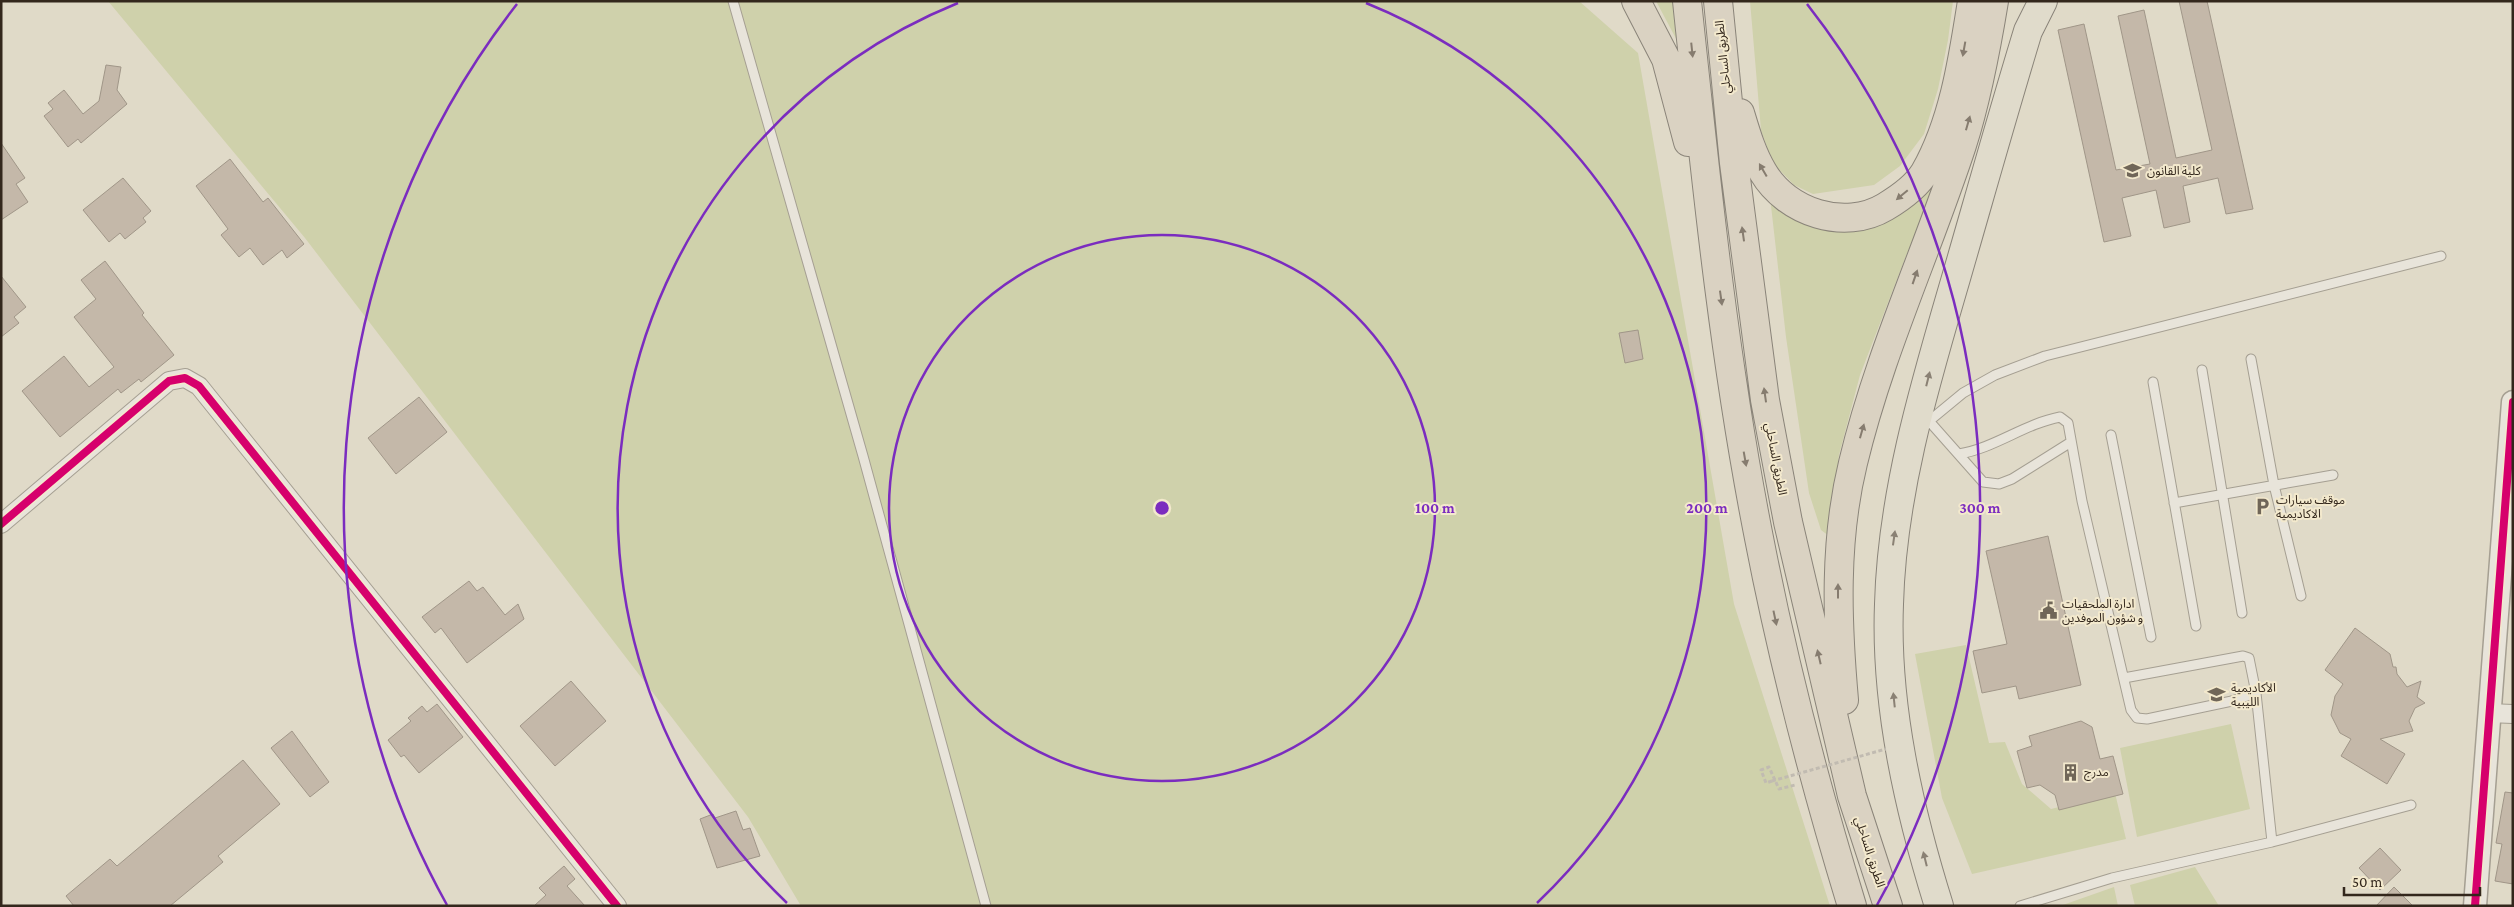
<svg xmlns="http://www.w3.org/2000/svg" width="2514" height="907" font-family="'Crimson Pro','Noto Sans Arabic',serif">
	<rect width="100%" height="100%" fill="#e0dac8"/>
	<!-- green -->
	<path fill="#cfd1ab" d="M108,1H1579L1638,53L1734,604L1830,906H801L748,817L305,238Z
		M1656,1H1676L1681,48Z
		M1750,1H1953L1948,40L1938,89L1924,134L1900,166L1874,185L1813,194L1794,185L1772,162L1761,130Z
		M1947,161L1906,256L1860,375L1839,455L1829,536L1821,530L1809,493L1786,337L1770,197L1839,228Z
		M1966,645L1989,743L2005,742L2022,784L2051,809L2115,793L2126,839L1972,874L1942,798L1915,654Z
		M2231,724L2250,809L2137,837L2120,748Z
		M2195,867L2219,906H2135L2130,885Z
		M2114,887L2118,906H2060Z"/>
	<!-- building -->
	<path fill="#c4b8a9" stroke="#a09688" d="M2179,1H2207L2253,209L2226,214L2218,178L2183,186L2190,222L2164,228L2156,190L2122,198L2131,236L2104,242L2058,30L2084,24L2116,170L2150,164L2118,16L2144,10L2176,158L2212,150Z
		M106,65L121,67L117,90L127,104L81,143L78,139L68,147L44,116L53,109L48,103L64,90L83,114L99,101Z
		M1,143L25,178L16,184L28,202L1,220Z
		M230,159L263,202L268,198L304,244L287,258L282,250L263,265L250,248L239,257L221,235L228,229L196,186Z
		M123,178L151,211L143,218L146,222L125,239L120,233L109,242L83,210Z
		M105,261L144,313L142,315L174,355L141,382L139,379L121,393L118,389L60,437L22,391L64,356L89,387L114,367L74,317L96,299L81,280Z
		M1,276L26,307L14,317L19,323L1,337Z
		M1638,330L1643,359L1625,363L1619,333Z
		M419,397L447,432L396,474L368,438Z
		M2048,536L2081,685L2019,699L2016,686L1982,693L1973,651L2007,644L1986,551Z
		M469,581L477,591L483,587L505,615L518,604L524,619L467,663L441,628L435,633L422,617Z
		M2355,628L2390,654L2393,667H2396L2397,674L2407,687L2421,681L2417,697L2425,703L2415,708L2409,721L2413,731L2380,739L2405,754L2387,784L2341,756L2351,739L2340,733L2331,715L2335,696L2343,684L2325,670Z
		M571,681L606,721L555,766L520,726Z
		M437,704L463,737L419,773L404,755L401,757L388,740L411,721L408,718L422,706L427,712Z
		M2081,721L2092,727L2100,759L2113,756L2123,794L2059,810L2055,795L2040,785L2027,788L2017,751L2032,746L2029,736Z
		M292,731L329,782L310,797L271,748Z
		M243,760L280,804L218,856L223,862L170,906H74L66,896L110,859L117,866Z
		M2505,792L2513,793V884L2495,881L2502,844L2496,843Z
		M736,811L743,830L750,828L760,856L717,868L700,819L713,814L715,818Z
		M2380,848L2401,870L2380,890L2359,868Z
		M564,866L575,879L567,886L585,906H534L546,895L539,888Z
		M2394,887L2413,906H2376Z"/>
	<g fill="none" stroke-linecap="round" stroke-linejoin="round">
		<defs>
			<path id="service" d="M733,1L863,456L986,906
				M2251,359L2274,485L2301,596
				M2202,370L2242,613
				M2153,382L2196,626
				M1929,421L1983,482L1999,484L2012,479L2071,442
				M1923,426L1963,393L1995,375L2045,356L2441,256
				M2111,435L2151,637
				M1959,454C1995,448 2024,424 2060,417L2068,423L2082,501L2131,710L2137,718L2147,719L2232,701L2256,693
				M2174,503L2333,475
				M2124,678L2243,656L2249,658L2256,693L2272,842
				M2020,906L2112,878L2272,842L2411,805"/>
			<path id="minor" d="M1,524L169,381L185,378L199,386L617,906
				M2488,713L2513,714"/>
			<path id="tertiary" d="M2475,906L2513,402"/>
			<path id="primary" d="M1939,906C1909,810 1885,705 1889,604C1892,493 1925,384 1956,278C1980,195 2003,113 2028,31L2043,1"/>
			<path id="trunk" d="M1636,1L1666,59L1688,142
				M1687,1C1706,181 1724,361 1759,538C1783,662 1815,785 1852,906
				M1718,1L1734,163L1765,400L1788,522L1852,796L1888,906
				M1740,113C1746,133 1752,154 1763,172C1787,213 1845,231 1885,207C1900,198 1916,187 1925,172C1954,121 1963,58 1972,1
				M1844,700C1837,621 1834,541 1853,463C1879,354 1927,252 1962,145C1977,98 1986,50 1994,1"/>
		</defs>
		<!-- service casing -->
		<use href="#service" stroke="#a59f92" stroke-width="11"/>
		<!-- minor casing -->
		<use href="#minor" stroke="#a59f92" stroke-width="20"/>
		<!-- tertiary casing -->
		<use href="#tertiary" stroke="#a59f92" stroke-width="25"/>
		<!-- primary casing -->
		<use href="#primary" stroke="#8a8479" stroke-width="30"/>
		<!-- trunk casing -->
		<use href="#trunk" stroke="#8a8479" stroke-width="30"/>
		<!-- path -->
		<path stroke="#c1bbb1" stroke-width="3" stroke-dasharray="4 2.5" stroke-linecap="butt" d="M1772,781L1766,783L1761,770L1769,767L1779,789L1795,785"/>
		<!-- service -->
		<use href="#service" stroke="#e8e4da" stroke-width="9"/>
		<!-- minor -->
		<use href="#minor" stroke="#e8e4da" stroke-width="18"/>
		<!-- tertiary -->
		<use href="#tertiary" stroke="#e8e4da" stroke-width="22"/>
		<!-- primary -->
		<use href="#primary" stroke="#e0dbcb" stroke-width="28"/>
		<!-- trunk -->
		<use href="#trunk" stroke="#dad2c2" stroke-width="28"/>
		<!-- path-bridge -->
		<path stroke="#c1bbb1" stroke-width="3" stroke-dasharray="4 2.5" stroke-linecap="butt" d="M1772,781L1886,749"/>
		<defs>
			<path id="cycleway" d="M1,524L169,381L185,378L199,386L617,906
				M2475,906L2513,402"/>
		</defs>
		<!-- cycleway casing -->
		<use href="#cycleway" stroke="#f3e9cd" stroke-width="11"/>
		<!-- cycleway -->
		<use href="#cycleway" stroke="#d6006c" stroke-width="8"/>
	</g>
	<!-- one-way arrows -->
	<defs><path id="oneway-solid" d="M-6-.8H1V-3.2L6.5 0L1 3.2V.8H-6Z" transform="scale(1.25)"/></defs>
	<g fill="#867c6f">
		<use href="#oneway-solid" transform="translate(1964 49) rotate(100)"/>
		<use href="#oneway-solid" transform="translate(1692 50) rotate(84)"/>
		<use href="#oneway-solid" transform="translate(1968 123) rotate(-74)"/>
		<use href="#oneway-solid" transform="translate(1763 170) rotate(-120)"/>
		<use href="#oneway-solid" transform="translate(1902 195) rotate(140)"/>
		<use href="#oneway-solid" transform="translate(1743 234) rotate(-98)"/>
		<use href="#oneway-solid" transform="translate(1915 277) rotate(-71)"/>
		<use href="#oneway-solid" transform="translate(1721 298) rotate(82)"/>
		<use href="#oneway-solid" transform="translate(1765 395) rotate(-98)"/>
		<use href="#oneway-solid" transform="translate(1862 431) rotate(-74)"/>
		<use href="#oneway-solid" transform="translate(1745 459) rotate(80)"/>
		<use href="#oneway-solid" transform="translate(1838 591) rotate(-90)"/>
		<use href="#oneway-solid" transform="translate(1775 618) rotate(78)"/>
		<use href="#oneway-solid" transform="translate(1819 657) rotate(-103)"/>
	</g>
	<g fill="#8a8174">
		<use href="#oneway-solid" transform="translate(1928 379) rotate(-76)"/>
		<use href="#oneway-solid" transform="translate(1894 538) rotate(-82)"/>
		<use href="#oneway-solid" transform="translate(1894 700) rotate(-96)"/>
		<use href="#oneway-solid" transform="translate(1925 859) rotate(-104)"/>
	</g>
	<!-- distance rings -->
	<g fill="none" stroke="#7b2cbf" stroke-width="2.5">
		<circle cx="1162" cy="508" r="273"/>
		<path d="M787 903A545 545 0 0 1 958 3M1366 3A545 545 0 0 1 1537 903"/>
		<path d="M447 905A818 818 0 0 1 517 4M1807 4A818 818 0 0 1 1877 905"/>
	</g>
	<!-- icons -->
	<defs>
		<symbol id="university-bare" viewBox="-9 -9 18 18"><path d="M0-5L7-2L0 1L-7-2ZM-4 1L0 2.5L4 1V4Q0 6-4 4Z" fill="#706658" stroke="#f3e9cd" stroke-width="2.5" paint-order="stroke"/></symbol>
		<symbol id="parking-bare" viewBox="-9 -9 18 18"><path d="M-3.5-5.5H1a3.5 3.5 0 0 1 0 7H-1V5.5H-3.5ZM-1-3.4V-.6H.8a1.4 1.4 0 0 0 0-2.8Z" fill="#706658" stroke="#f3e9cd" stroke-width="2.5" paint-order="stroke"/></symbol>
		<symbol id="civic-bare" viewBox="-9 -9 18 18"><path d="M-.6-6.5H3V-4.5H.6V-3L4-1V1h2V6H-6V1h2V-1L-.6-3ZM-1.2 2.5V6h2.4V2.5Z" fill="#706658" stroke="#f3e9cd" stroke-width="2.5" paint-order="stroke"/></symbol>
		<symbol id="building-bare" viewBox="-9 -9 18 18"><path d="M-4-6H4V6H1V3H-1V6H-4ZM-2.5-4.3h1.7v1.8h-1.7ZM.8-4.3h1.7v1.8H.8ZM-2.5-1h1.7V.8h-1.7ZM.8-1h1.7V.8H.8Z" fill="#706658" stroke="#f3e9cd" stroke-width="2.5" paint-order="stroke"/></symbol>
	</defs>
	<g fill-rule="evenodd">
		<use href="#university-bare" x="2120" y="158" width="25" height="25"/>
		<use href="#parking-bare" x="2250" y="494" width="25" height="25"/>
		<use href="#civic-bare" x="2036" y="598" width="25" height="25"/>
		<use href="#university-bare" x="2204" y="682" width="25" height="25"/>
		<use href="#building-bare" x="2058" y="760" width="25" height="25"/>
	</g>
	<g text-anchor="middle" stroke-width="4" stroke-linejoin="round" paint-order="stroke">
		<!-- street labels -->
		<g font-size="12" fill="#33271c" stroke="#f3e9cd">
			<text transform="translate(1723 57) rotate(-96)" y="4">الطريق الساحلي</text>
			<text transform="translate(1776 459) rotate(79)" y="4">الطريق الساحلي</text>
			<text transform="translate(1870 852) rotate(72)" y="4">الطريق الساحلي</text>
		</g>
		<!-- poi labels -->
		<g font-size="12" fill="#33271c" stroke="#f3e9cd" text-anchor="start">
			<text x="2147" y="175">كلية القانون</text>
			<text x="2276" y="504">موقف سيارات<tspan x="2276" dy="14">الاكاديمية</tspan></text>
			<text x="2062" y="608">ادارة الملحقيات<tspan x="2062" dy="14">و شؤون الموفدين</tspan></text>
			<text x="2231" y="692">الأكاديمية<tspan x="2231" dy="14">الليبية</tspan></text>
			<text x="2084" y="776">مدرج</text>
		</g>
	</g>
	<circle cx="1162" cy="508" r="8" fill="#7b2cbf" stroke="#f3e9cd" stroke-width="2.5"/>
	<g font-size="15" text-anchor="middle" font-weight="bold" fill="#7b2cbf" stroke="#f3e9cd" stroke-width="4" stroke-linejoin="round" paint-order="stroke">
		<text x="1435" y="513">100 m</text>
		<text x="1707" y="513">200 m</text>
		<text x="1980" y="513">300 m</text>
	</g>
	<!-- border -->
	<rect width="2514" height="907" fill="none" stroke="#33271c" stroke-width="5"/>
	<!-- scale -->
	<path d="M2344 887v8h136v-8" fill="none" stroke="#33271c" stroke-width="2.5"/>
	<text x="2352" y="887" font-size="15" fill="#33271c" stroke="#f3e9cd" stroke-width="4" paint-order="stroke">50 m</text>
</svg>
